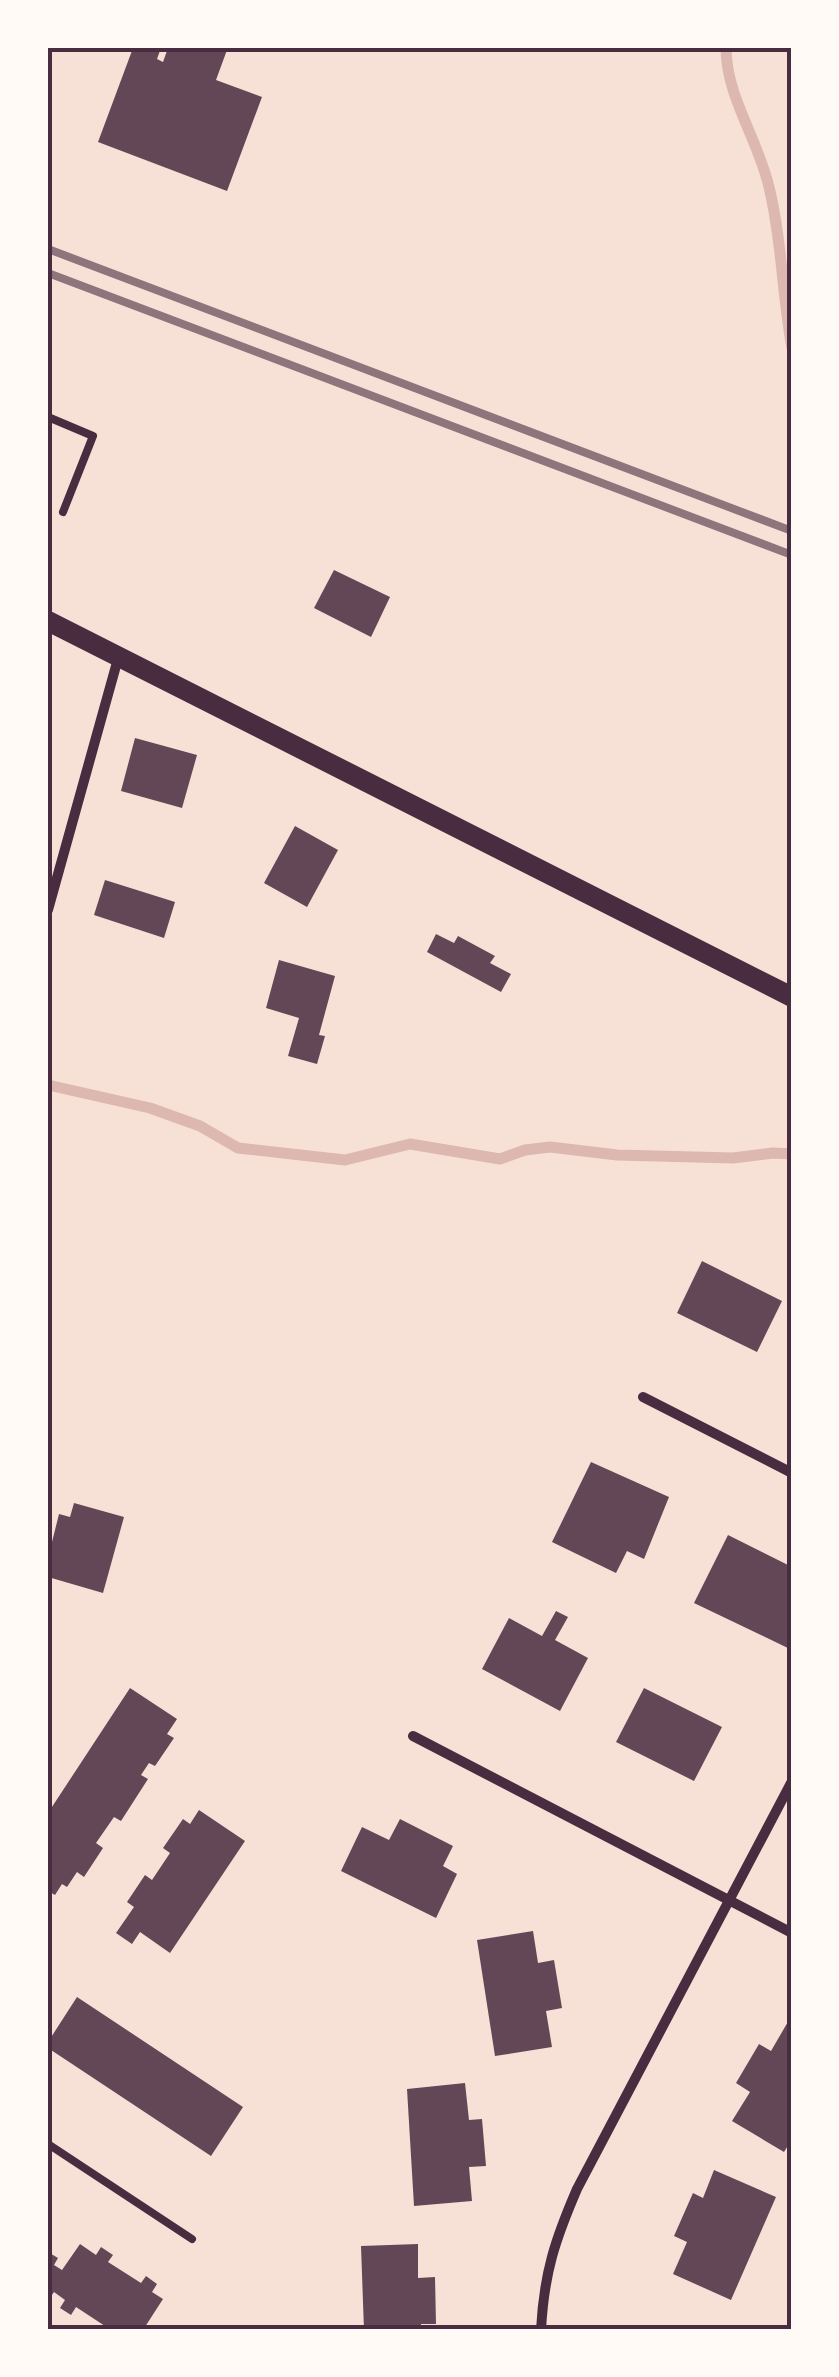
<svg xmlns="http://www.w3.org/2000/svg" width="839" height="2377" font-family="Lora,serif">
	<rect width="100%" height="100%" fill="#f7e1d7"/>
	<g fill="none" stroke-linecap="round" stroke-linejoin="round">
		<!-- stream -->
		<path stroke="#dcb8b0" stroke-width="11" d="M726,48C726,96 758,139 769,187C782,240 782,295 792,348
			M48,1085L150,1108L200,1126L238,1148L345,1160L410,1144L500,1159L525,1150L550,1147L617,1155L733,1158L773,1153L792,1154"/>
	</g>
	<!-- building -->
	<path fill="#644757" d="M133,48H161L157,59L163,62L168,48L227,50L216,80L262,97L227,191L98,142Z
		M334,570L390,597L371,637L314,608Z
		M135,738L197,755L182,808L121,791Z
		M295,826L338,850L307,907L264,883Z
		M105,880L175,902L164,938L94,915Z
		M436,934L454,943L458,936L495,956L490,963L511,974L501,992L427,952Z
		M279,960L335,976L319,1035L325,1036L317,1064L288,1056L299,1018L266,1008Z
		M702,1261L782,1301L757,1352L677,1313Z
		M591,1462L669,1497L644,1559L627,1551L616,1573L552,1542Z
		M74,1503L124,1517L103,1593L48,1577V1558L59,1514L70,1517Z
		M728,1535L792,1567V1650L694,1603Z
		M556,1611L568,1617L555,1640L588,1658L560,1711L482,1669L509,1618L542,1636Z
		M130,1688L177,1719L167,1734L174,1738L155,1766L149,1763L141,1775L148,1779L121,1821L114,1817L96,1843L103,1848L84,1877L77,1872L67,1887L62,1884L55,1895L48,1891V1813Z
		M644,1688L722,1727L694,1781L616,1742Z
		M199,1810L245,1841L170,1953L140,1932L132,1944L116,1933L134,1907L127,1902L145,1875L152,1880L170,1853L163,1848L183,1819L190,1824Z
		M400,1819L453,1846L443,1866L457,1874L436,1918L341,1871L362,1827L389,1840Z
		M533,1931L538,1963L554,1960L562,2008L546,2011L552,2047L495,2056L477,1940Z
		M77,1997L243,2107L211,2156L48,2048V2042Z
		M789,2020L792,2022V2139L784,2152L732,2121L750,2092L736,2083L759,2044L771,2051Z
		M465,2083L469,2120L482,2119L486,2166L469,2167L472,2201L414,2206L407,2089Z
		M714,2170L776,2197L731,2300L673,2274L687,2242L674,2236L693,2193L703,2198Z
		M80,2244L96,2255L101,2247L113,2255L108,2262L141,2283L146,2276L157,2284L152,2292L163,2299L143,2330H111L76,2307L71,2315L60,2308L65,2300L54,2292L48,2301V2252L58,2258L54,2265L62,2270Z
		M418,2244V2278L435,2277L436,2324H421V2330H364L361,2246Z"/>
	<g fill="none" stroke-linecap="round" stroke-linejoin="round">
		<!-- service -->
		<path stroke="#4a2c40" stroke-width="8" d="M48,417L93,436L63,512
			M48,2144L192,2239"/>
		<!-- minor -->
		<path stroke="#4a2c40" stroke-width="10" d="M48,910L119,655
			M643,1397L792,1473
			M413,1736L792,1933
			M541,2330C544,2273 555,2240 577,2189L792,1781"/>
		<!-- secondary -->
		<path stroke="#4a2c40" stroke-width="20" d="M48,621L792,997"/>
		<!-- rail -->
		<path stroke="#8f747c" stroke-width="8" d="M48,249L792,531
			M48,273L792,555"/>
	</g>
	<!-- border -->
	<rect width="839" height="2377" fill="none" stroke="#fffaf5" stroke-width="100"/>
	<rect x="50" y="50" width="739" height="2277" fill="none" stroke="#4a2c40" stroke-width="4"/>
</svg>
